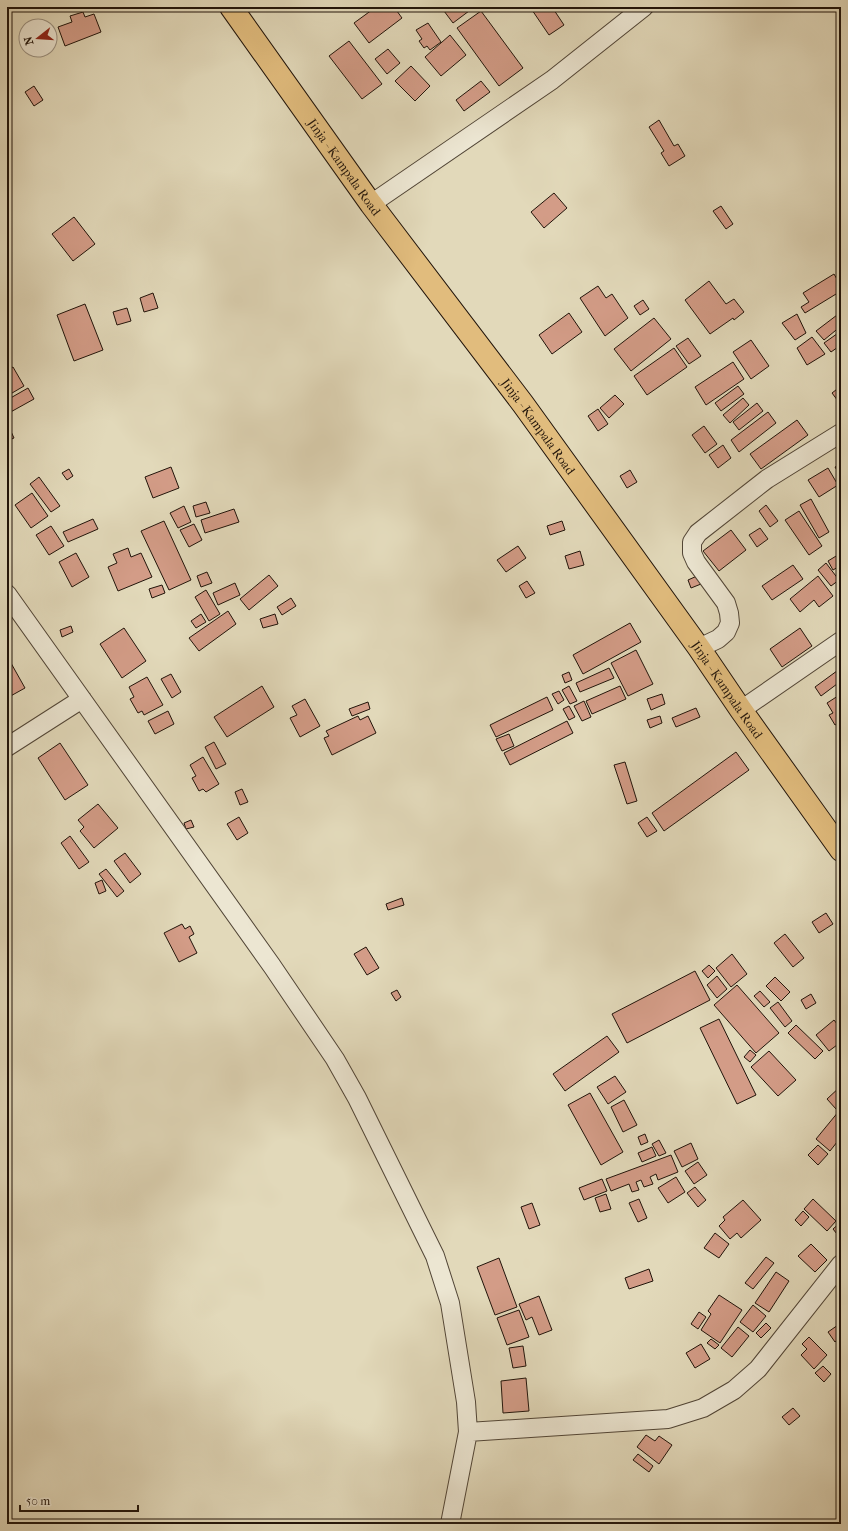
<svg xmlns="http://www.w3.org/2000/svg" width="848" height="1531" font-family="'IM FELL French Canon',serif">
	<rect width="100%" height="100%" fill="#e2d9ba"/>
	<filter id="stains"><feTurbulence type="fractalNoise" baseFrequency=".005" numOctaves="4"/><feColorMatrix values="0 0 0 0 .2 0 0 0 0 .09 0 0 0 0 .02 0 0 0 .5 -.17"/></filter>
	<radialGradient id="worn" r=".72"><stop offset=".6" stop-color="#630" stop-opacity="0"/><stop offset="1" stop-color="#630" stop-opacity=".3"/></radialGradient>
	<!-- building -->
	<path fill="#d39c87" stroke="#21140a" d="M376,7H394L402,18L369,43L354,23Z
		M441,7H473V8L453,23Z
		M530,7H552L564,25L549,35Z
		M481,11L523,68L499,86L457,28Z
		M83,12L85,17L94,14L101,32L65,46L58,27L72,22L70,16Z
		M428,23L441,42L430,50L427,46L424,48L419,41L422,39L416,30Z
		M450,35L466,55L441,76L425,57Z
		M349,41L382,84L362,99L329,56Z
		M388,49L400,63L387,74L375,59Z
		M411,66L430,86L415,101L395,81Z
		M481,81L490,92L464,111L456,100Z
		M34,86L43,100L34,106L25,92Z
		M659,120L674,146L678,144L685,156L669,166L661,153L664,151L649,127Z
		M554,193L567,208L544,228L531,212Z
		M721,206L733,224L726,229L713,211Z
		M74,217L95,244L73,261L52,234Z
		M834,274L841,286V291L805,313L801,307L809,302L803,293Z
		M709,281L726,304L734,299L744,312L734,320L733,318L710,334L685,300Z
		M598,286L606,298L612,294L628,318L605,336L580,298Z
		M153,293L158,308L144,312L140,298Z
		M643,300L649,309L640,315L634,306Z
		M85,304L103,350L74,361L57,315Z
		M127,308L131,321L117,325L113,312Z
		M841,312V326L824,340L816,331Z
		M569,313L582,332L552,354L539,335Z
		M797,314L806,333L795,340L782,323Z
		M654,318L671,339L631,371L614,349Z
		M841,331V345L831,352L824,343Z
		M812,337L825,354L807,365L797,348Z
		M688,338L701,356L689,364L676,346Z
		M751,340L769,366L751,379L733,352Z
		M674,348L687,367L647,395L634,376Z
		M733,362L744,379L706,405L695,387Z
		M13,367L24,386L7,396V370Z
		M738,386L744,394L721,411L715,403Z
		M841,386V405L832,393Z
		M28,388L34,399L7,414V400Z
		M615,395L624,404L609,418L600,408Z
		M743,398L749,405L730,423L723,415Z
		M757,403L763,411L739,430L733,422Z
		M598,409L608,424L598,431L588,416Z
		M768,412L776,423L739,452L731,440Z
		M797,420L808,435L761,469L750,454Z
		M7,423L14,438L7,441Z
		M704,426L717,444L705,453L692,435Z
		M723,445L731,458L718,468L709,455Z
		M841,464V477L835,467Z
		M171,467L179,488L153,498L145,477Z
		M828,468L838,485L819,497L808,480Z
		M69,469L73,476L67,480L62,473Z
		M630,470L637,482L627,488L620,476Z
		M39,477L60,506L51,512L30,484Z
		M32,493L48,516L31,528L15,505Z
		M811,499L829,532L819,538L800,505Z
		M206,502L210,513L196,517L193,506Z
		M766,505L778,521L770,527L759,511Z
		M184,506L191,522L178,528L170,513Z
		M234,509L239,522L205,533L201,520Z
		M799,511L822,546L809,555L785,520Z
		M93,519L98,529L68,542L63,532Z
		M164,521L191,580L169,590L141,531Z
		M562,521L565,530L550,535L547,526Z
		M194,524L202,540L189,547L180,530Z
		M51,526L64,546L49,555L36,535Z
		M760,528L768,539L757,547L749,535Z
		M731,530L746,550L719,571L703,551Z
		M518,546L526,558L506,572L497,560Z
		M128,548L131,557L141,553L152,577L118,591L108,567L117,563L113,554Z
		M580,551L584,565L569,569L565,556Z
		M76,553L89,577L72,587L59,562Z
		M841,553V571L838,567L833,570L828,561Z
		M826,563L839,580L831,586L818,570Z
		M793,565L803,579L772,600L762,586Z
		M207,572L212,583L201,587L197,576Z
		M269,575L278,586L249,610L240,599Z
		M697,576L701,584L691,588L688,580Z
		M818,576L833,596L819,607L814,600L800,612L790,599Z
		M527,581L535,593L526,598L519,586Z
		M235,583L240,595L218,605L213,593Z
		M162,585L165,593L152,598L149,589Z
		M206,590L220,614L209,621L195,597Z
		M841,592V600L837,594Z
		M291,598L296,606L282,615L277,607Z
		M228,611L236,624L199,651L189,638Z
		M201,614L206,622L196,628L191,621Z
		M275,614L278,624L263,628L260,619Z
		M630,623L641,642L583,674L573,655Z
		M71,626L73,632L62,637L60,630Z
		M124,628L146,661L122,678L100,644Z
		M800,628L812,646L782,667L770,649Z
		M636,650L653,684L628,696L611,663Z
		M7,656L25,688L7,698Z
		M609,668L614,678L580,692L576,683Z
		M841,668V681L821,696L815,687Z
		M569,672L572,680L565,683L562,675Z
		M171,674L181,692L172,698L161,679Z
		M147,677L163,705L144,715L142,711L138,713L130,699L134,697L129,687Z
		M262,686L274,707L227,737L214,717Z
		M569,686L577,701L570,704L562,690Z
		M620,686L626,699L592,714L586,701Z
		M559,691L564,700L558,704L552,694Z
		M662,694L665,704L651,710L647,699Z
		M841,694V726L839,723L835,725L829,715L833,713L827,703Z
		M547,697L553,710L496,737L490,725Z
		M305,699L320,726L300,737L290,718L297,715L292,706Z
		M584,701L591,717L582,721L574,706Z
		M368,702L370,709L352,716L349,709Z
		M569,706L575,717L569,720L563,709Z
		M696,708L700,717L676,727L672,718Z
		M168,711L174,724L155,734L148,721Z
		M358,716L360,720L368,716L376,733L332,755L324,738L329,736L326,731Z
		M660,716L662,723L650,728L647,720Z
		M567,721L573,733L510,765L504,753Z
		M509,734L514,746L502,751L496,739Z
		M214,742L226,764L216,769L205,747Z
		M60,743L88,785L65,800L38,758Z
		M736,752L749,770L664,831L652,813Z
		M203,757L219,784L206,792L203,789L199,791L192,778L196,776L190,765Z
		M625,762L637,801L627,804L614,765Z
		M242,789L248,802L240,805L235,792Z
		M98,804L118,828L94,848L80,831L84,827L78,820Z
		M239,817L248,833L237,840L227,824Z
		M647,817L657,831L647,837L638,823Z
		M191,820L194,827L186,829L184,823Z
		M70,836L89,862L79,869L61,843Z
		M125,853L141,874L130,883L114,861Z
		M106,869L124,891L117,897L99,874Z
		M102,880L106,891L99,894L95,883Z
		M402,898L404,905L388,910L386,904Z
		M826,913L833,924L819,933L812,922Z
		M182,924L185,929L190,926L194,934L189,937L197,953L179,962L164,933Z
		M785,934L804,958L793,967L774,943Z
		M366,947L379,968L367,975L354,954Z
		M732,954L747,974L731,987L716,968Z
		M709,965L715,971L708,978L702,971Z
		M695,971L710,1000L627,1043L612,1014Z
		M717,976L727,989L717,998L707,985Z
		M775,977L790,992L781,1001L766,986Z
		M737,985L779,1033L756,1053L714,1005Z
		M397,990L401,997L396,1001L391,993Z
		M760,991L770,1002L764,1007L754,996Z
		M811,994L816,1003L806,1009L801,1000Z
		M778,1002L792,1021L785,1027L770,1008Z
		M719,1019L756,1095L737,1104L700,1028Z
		M834,1020L841,1029V1042L829,1051L816,1035Z
		M796,1025L823,1051L815,1059L788,1033Z
		M607,1036L619,1052L565,1091L553,1074Z
		M750,1050L756,1055L750,1062L744,1057Z
		M769,1051L796,1080L778,1096L751,1067Z
		M615,1076L626,1092L608,1104L597,1087Z
		M841,1086V1104L836,1109L827,1099Z
		M590,1093L623,1152L601,1165L568,1105Z
		M624,1100L637,1125L623,1132L611,1107Z
		M839,1111L841,1113V1137L830,1151L816,1139Z
		M645,1134L648,1142L641,1145L638,1137Z
		M659,1140L666,1153L659,1156L652,1144Z
		M691,1143L698,1159L682,1167L674,1151Z
		M818,1145L828,1154L818,1165L808,1155Z
		M652,1147L656,1156L642,1162L638,1153Z
		M671,1155L678,1172L658,1180L656,1174L650,1177L653,1184L644,1187L641,1180L636,1182L639,1190L632,1192L629,1184L611,1191L606,1179Z
		M698,1162L707,1175L694,1184L685,1171Z
		M676,1177L685,1192L668,1203L658,1188Z
		M602,1179L607,1191L584,1200L579,1188Z
		M695,1187L706,1200L698,1207L687,1193Z
		M606,1194L611,1209L600,1212L595,1198Z
		M639,1199L647,1218L638,1222L629,1203Z
		M813,1199L836,1221L827,1231L804,1209Z
		M743,1200L761,1220L741,1238L737,1233L730,1239L719,1226L725,1220L723,1217Z
		M532,1203L540,1225L529,1229L521,1207Z
		M841,1210V1220L836,1215Z
		M803,1211L809,1217L801,1226L795,1220Z
		M841,1222V1239L833,1229Z
		M715,1233L729,1244L719,1258L704,1248Z
		M811,1244L827,1260L815,1272L798,1256Z
		M766,1257L774,1263L753,1289L745,1283Z
		M499,1258L517,1307L495,1315L477,1267Z
		M649,1269L653,1281L629,1289L625,1278Z
		M776,1272L789,1281L769,1312L755,1303Z
		M719,1295L742,1310L720,1343L701,1330L711,1314L708,1311Z
		M539,1296L552,1330L539,1335L532,1317L526,1320L519,1304Z
		M753,1305L766,1316L753,1332L740,1322Z
		M519,1310L529,1337L507,1345L497,1318Z
		M699,1312L706,1317L698,1329L691,1324Z
		M766,1323L771,1328L761,1338L756,1333Z
		M838,1325L841,1329V1337L835,1342L828,1332Z
		M738,1327L749,1336L732,1357L721,1348Z
		M809,1337L827,1355L814,1369L801,1355L807,1349L802,1344Z
		M711,1339L719,1345L715,1349L707,1343Z
		M701,1344L710,1359L695,1368L686,1353Z
		M523,1346L526,1366L513,1368L509,1348Z
		M823,1366L831,1374L824,1382L815,1373Z
		M526,1378L529,1411L503,1413L501,1381Z
		M793,1408L800,1416L789,1425L782,1417Z
		M646,1435L655,1441L659,1436L672,1445L659,1464L637,1447Z
		M638,1454L653,1466L649,1472L633,1460Z"/>
	<g fill="none" stroke-linecap="round" stroke-linejoin="round">
		<defs>
			<path id="minor" d="M371,204L552,80L644,7
				M7,594L272,966L335,1059L357,1098L435,1256L450,1303L466,1402L468,1432L450,1524
				M699,648L718,639L726,632L730,623L729,613L726,603L696,562L692,553V542L698,533L767,479L841,433
				M741,710L841,641
				M7,747L82,699
				M468,1432L668,1419L703,1408L734,1390L758,1369L841,1264"/>
			<g id="highway">
				<path id="s1" d="M231,7L371,204L523,404L699,648L741,710L841,850"/>
			</g>
		</defs>
		<!-- minor casing -->
		<use href="#minor" stroke="#514536" stroke-width="20"/>
		<!-- highway casing -->
		<use href="#highway" stroke="#21140a" stroke-width="24"/>
		<!-- minor -->
		<use href="#minor" stroke="#ece6d2" stroke-width="18"/>
		<!-- highway -->
		<use href="#highway" stroke="#e1bc7d" stroke-width="22"/>
	</g>
	<g text-anchor="middle" stroke-width="3.5" stroke-linejoin="round" paint-order="stroke">
		<!-- street labels -->
		<g font-size="13" fill="#21140a" stroke="#ece6d2">
			<text dy="5" stroke="none"><textPath href="#s1" startOffset="196">Jinja - Kampala Road</textPath></text>
			<text dy="5" stroke="none"><textPath href="#s1" startOffset="520">Jinja - Kampala Road</textPath></text>
			<text dy="5" stroke="none"><textPath href="#s1" startOffset="844">Jinja - Kampala Road</textPath></text>
		</g>
	</g>
	<!-- margin -->
	<rect width="848" height="1531" fill="none" stroke="#e2d9ba" stroke-width="24"/>
	<rect x="8" y="8" width="832" height="1515" fill="none" stroke="#21140a" stroke-width="2"/>
	<rect x="12" y="12" width="824" height="1507" fill="none" stroke="#21140a"/>
	<!-- north arrow -->
	<g transform="translate(38 38) rotate(253)"><circle r="19" fill="#ece6d2" stroke="#9b9282"/>
	<path d="M0-3L7 15L0 10L-7 15Z" fill="#8f2418"/>
	<text y="-6" font-size="11" font-weight="bold" text-anchor="middle" fill="#21140a">N</text>
	</g>
	<!-- scale -->
	<path d="M20 1505v6h118v-6" fill="none" stroke="#21140a" stroke-width="2"/>
	<text x="26" y="1505" font-size="12" fill="#21140a" stroke="#ece6d2" stroke-width="3" paint-order="stroke">50 m</text>
	<rect width="100%" height="100%" filter="url(#stains)"/>
	<rect width="100%" height="100%" fill="url(#worn)"/>
</svg>
